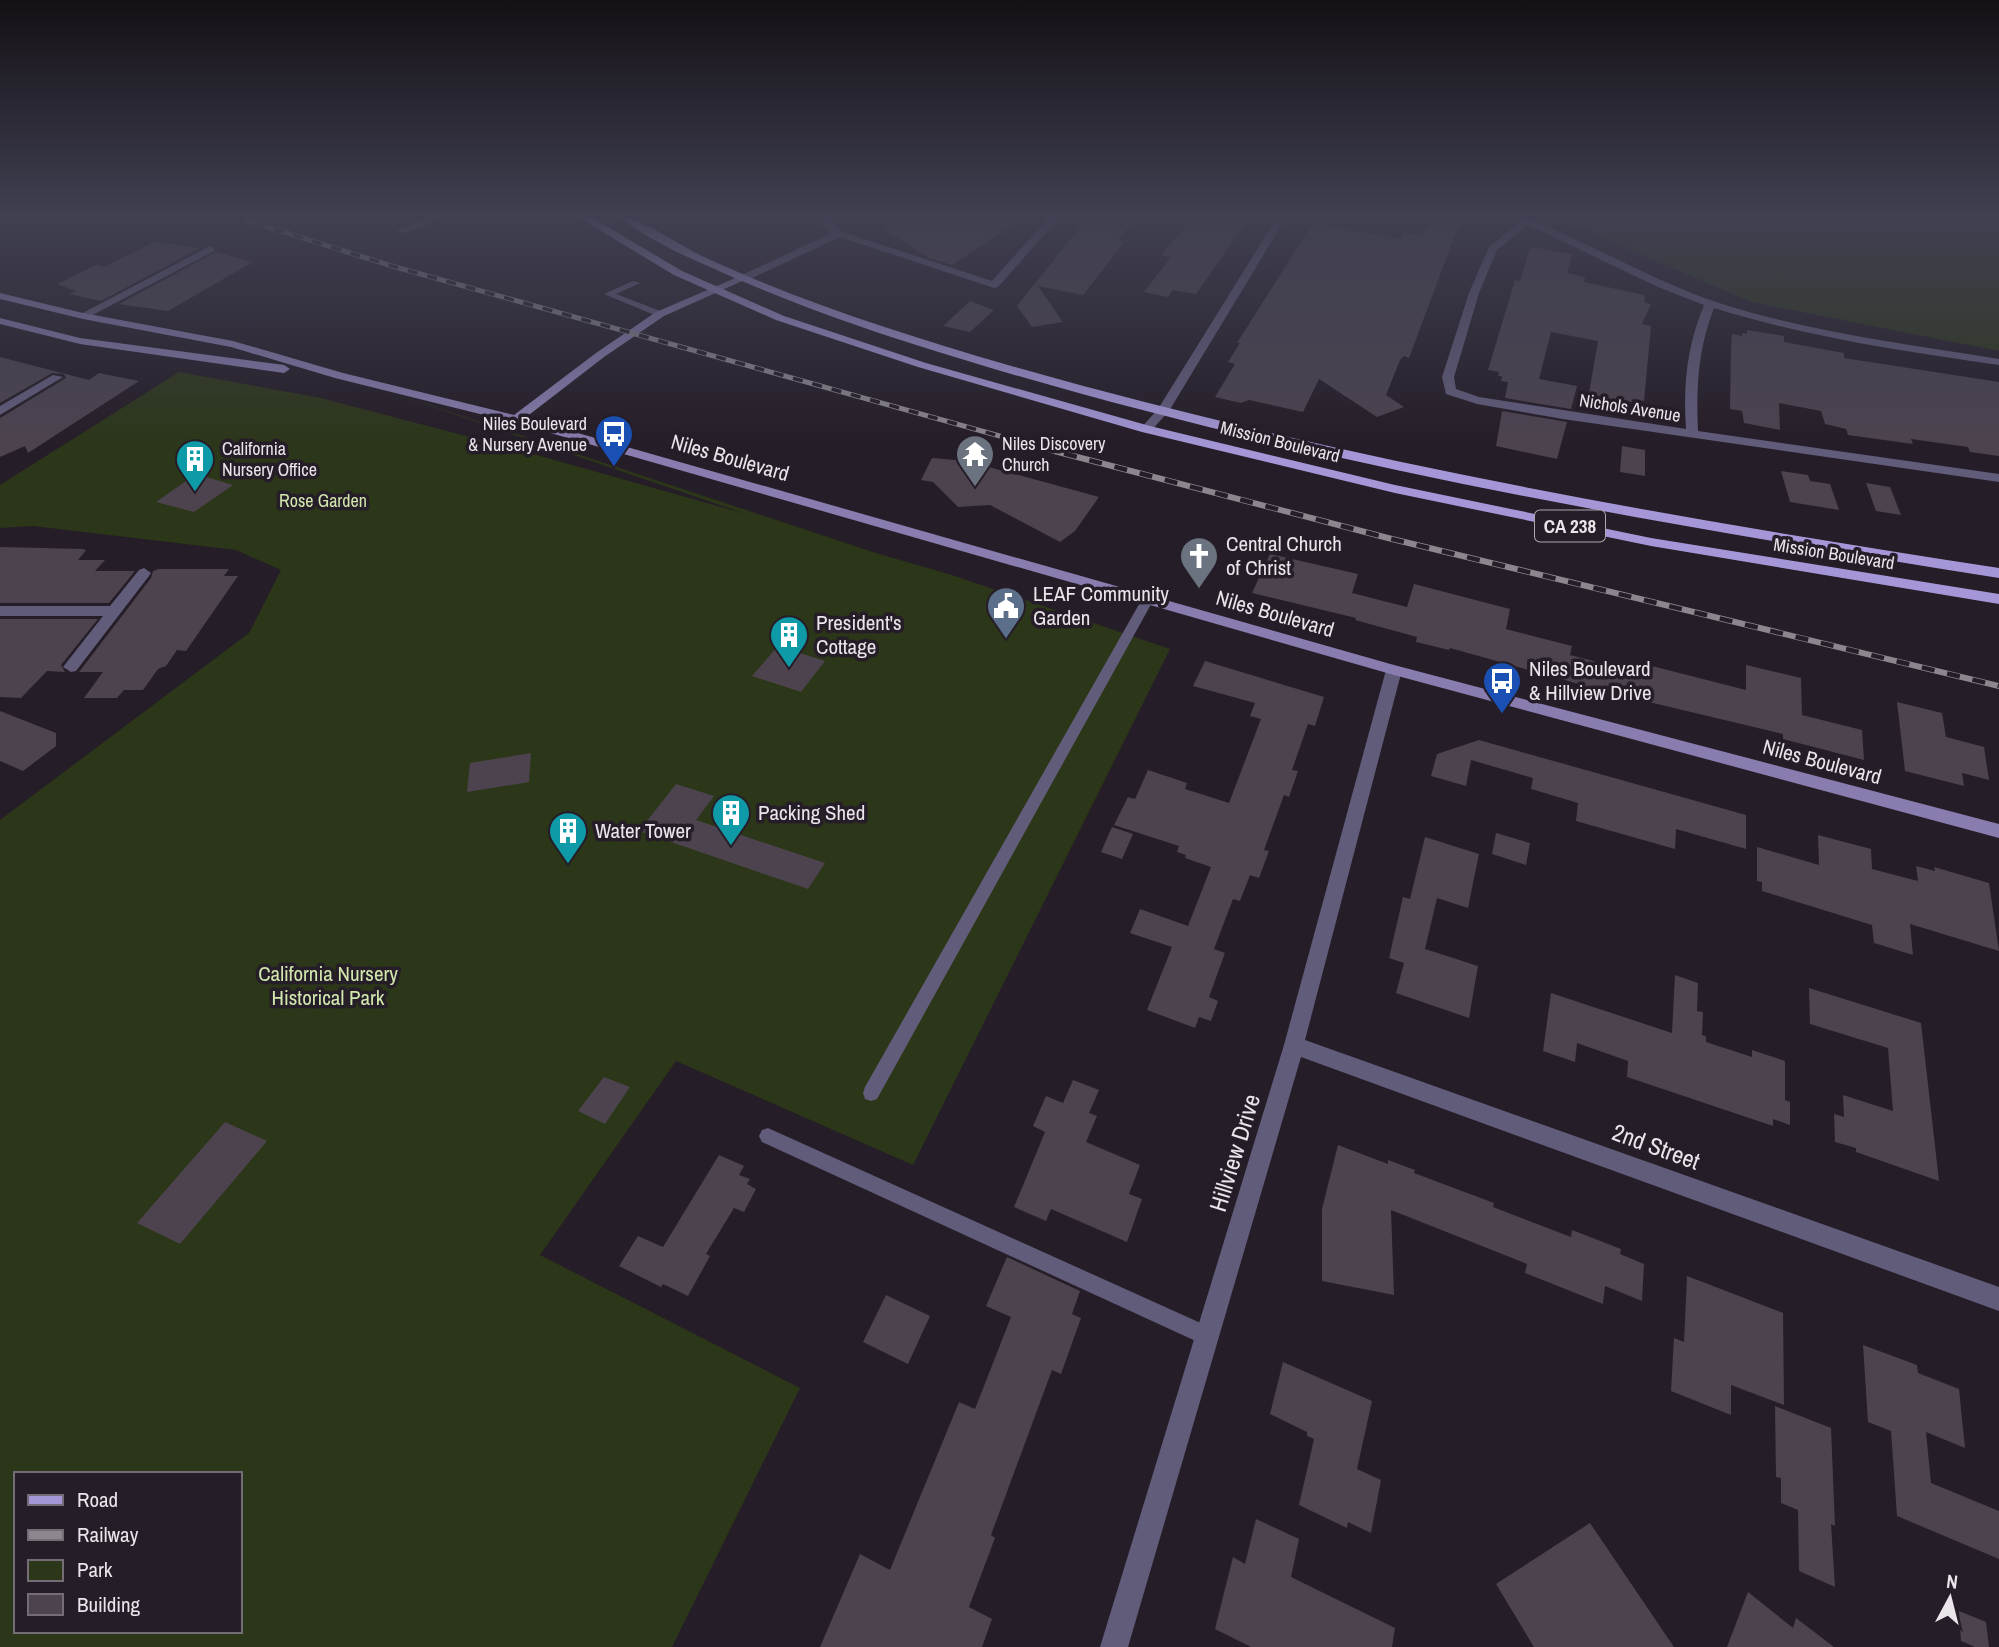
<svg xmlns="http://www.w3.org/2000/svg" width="1999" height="1647" font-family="'Archivo Narrow',sans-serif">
	<rect width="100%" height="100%" fill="#251d27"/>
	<!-- green -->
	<path fill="#2c3619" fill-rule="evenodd" d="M1544,217H1999V351L1751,302L1578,227Z
		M179,372L321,398L512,448L746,514L381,389L876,553L952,575L1170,649L913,1165L676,1061L540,1255L800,1388L672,1647H0V820L249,633L281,570L236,550L33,526L0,528V485ZM16,1474H240V1631H16Z"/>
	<!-- building -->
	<path fill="#4c434e" d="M904,217H1025L952,265L929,258L883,229Z
		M1088,217H1136L1118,240L1125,241L1083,295L1038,286L1063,322L1032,327L1017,306Z
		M1215,217H1250L1196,294L1173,290L1168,297L1144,292L1171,257L1161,255L1193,218L1212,221Z
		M1436,218L1459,224L1409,358L1404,356L1400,360L1386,395L1404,407L1377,417L1319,379L1303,412L1249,400L1241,403L1215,397L1235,364L1228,362L1240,343H1237L1313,223L1400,239L1403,232L1420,235Z
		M154,242L200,248L101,301L69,294L76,291L57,284L96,265L104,267Z
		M1530,247L1572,254L1567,273L1585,277L1584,282L1644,295L1645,303L1651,304L1642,324L1651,326L1644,401L1632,399V402L1627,401L1626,407L1588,399L1598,341L1551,332L1539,379L1577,386L1571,409L1505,398L1508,382L1501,381L1502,376H1498L1499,372L1488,370L1515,280L1520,281Z
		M216,252L253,262L168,311L119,304Z
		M970,301L994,310L970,332L943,326Z
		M1747,330L1784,336V342L1844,353V358L1999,382V456L1970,452L1968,447L1911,439L1913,444L1848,435L1846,429L1825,424L1821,411L1779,403L1780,430L1744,423L1742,411L1730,409L1731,349L1732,334L1742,336V333L1747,334Z
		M0,357L89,380L99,373L139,381L28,453L25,446L0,457V418L66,378L64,374L52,373L0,403Z
		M1502,411L1567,422L1557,459L1496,446Z
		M1622,446L1645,450V476L1620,472Z
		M932,458L967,461L1099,497L1075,531L1060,542L990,505L958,507L933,482L921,480Z
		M1781,471L1808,475L1810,481L1830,484L1839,510L1790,502Z
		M196,474L233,485L194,512L156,502Z
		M1866,483L1890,487L1901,515L1876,511Z
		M0,547L83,549L86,550L78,560H105L95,571H135L109,603H0Z
		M1270,554L1358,574L1352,593L1407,607L1414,584L1510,609L1506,629L1572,646L1570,655L1644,674L1645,666L1648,665L1746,690V665L1801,678L1802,715L1862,730L1864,760L1783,739V734L1611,693L1450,648L1449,650L1416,642L1417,637L1355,620L1356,618L1252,593Z
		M159,569H229L224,576H238L186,651L177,650L166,666L158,669L143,690H124L117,698H84L103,672H79L151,578L153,571Z
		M0,619H98L61,665L65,672L47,671L21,698L0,697Z
		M778,646L825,661L801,692L752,676Z
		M1205,661L1324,697L1315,726L1308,724L1292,770L1298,771L1289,797L1284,795L1264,850L1269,851L1259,878L1250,875L1240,901L1233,899L1214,949L1225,953L1209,997L1218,1001L1211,1021L1199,1017L1195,1028L1147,1010L1172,947L1130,933L1140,909L1188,926L1211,867L1185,858L1186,855L1177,852L1179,846L1114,825L1128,797L1135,799L1148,770L1187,783L1185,789L1229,803L1261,719L1250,716L1255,703L1193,686Z
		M1897,702L1942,713L1946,737L1984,747L1989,780L1962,773L1964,786L1905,771Z
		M0,711L56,733V746L23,771L0,761Z
		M1479,740L1746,815V849L1676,829L1675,849L1576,821L1578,803L1531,789L1533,778L1471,760L1466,786L1431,776L1437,754Z
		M531,753L529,782L467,792L470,763Z
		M676,784L714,796L696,820L825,863L808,889L639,831Z
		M1112,827L1133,834L1122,859L1101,852Z
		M1496,833L1530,843L1526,865L1492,854Z
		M1818,835L1871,849L1872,869L1918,881L1916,866L1935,871L1934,867L1989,883L1999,951L1910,924L1913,955L1874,943L1872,925L1762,891V882L1757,881V847L1819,865Z
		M1425,837L1479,854L1468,908L1437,898L1425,949L1478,966L1469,1018L1396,993L1404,963L1389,958L1403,897L1410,899Z
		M1675,975L1698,983L1697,1011L1703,1012L1702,1035L1706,1036V1042L1752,1057V1050L1785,1061V1100L1790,1102V1125L1773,1119V1126L1627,1077L1628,1061L1577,1043L1575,1062L1543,1051L1551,993L1672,1033Z
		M1809,988L1921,1023L1939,1181L1856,1152V1148L1835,1142L1834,1114L1844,1117L1843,1095L1893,1111L1888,1048L1810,1024Z
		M604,1077L630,1087L605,1124L578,1111Z
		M1073,1080L1099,1090L1089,1113L1097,1116L1086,1142L1140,1165L1129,1194L1142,1199L1127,1242L1051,1209L1046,1221L1014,1207L1045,1132L1033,1126L1046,1096L1063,1103Z
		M225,1122L267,1141L180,1244L137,1223Z
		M1338,1145L1388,1164V1160L1415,1170L1414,1173L1494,1203L1493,1207L1571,1237L1572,1230L1621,1249L1620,1254L1644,1264L1642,1301L1605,1286L1603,1304L1525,1273L1527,1264L1391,1210L1394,1295L1322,1281V1209Z
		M719,1155L744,1166L739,1175L750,1179L747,1184L756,1189L744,1212L734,1208L706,1254L710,1256L688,1296L663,1284L661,1287L619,1266L638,1236L663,1247Z
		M1007,1257L1080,1291L1072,1314L1081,1318L1061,1374L1052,1370L991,1535L995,1538L969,1607L992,1619L982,1647H820L860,1554L890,1570L959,1402L975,1409L1011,1317L986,1306Z
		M1687,1276L1783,1313L1784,1405L1731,1385V1415L1671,1391L1674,1338L1684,1342Z
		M886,1295L930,1316L908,1364L863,1342Z
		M1863,1345L1917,1365L1918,1373L1959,1389L1965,1448L1926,1432L1931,1483L1999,1511V1559L1897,1516L1891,1431L1868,1422Z
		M1283,1362L1372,1401L1357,1469L1381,1480L1371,1533L1348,1522L1347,1528L1299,1505L1314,1439L1307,1436V1432L1270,1414Z
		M1775,1406L1831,1428L1835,1526L1831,1524L1835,1587L1799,1571L1798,1510L1781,1503V1478L1776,1477Z
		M1256,1519L1299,1539L1291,1577L1395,1628L1392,1647H1251L1215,1629L1233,1557L1245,1564Z
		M1590,1523L1674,1647H1534L1496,1584Z
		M1748,1592L1793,1628L1796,1618L1834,1647H1727Z
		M1959,1611L1986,1622L1989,1647H1975L1961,1641Z"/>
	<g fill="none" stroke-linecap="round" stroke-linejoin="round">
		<!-- service -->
		<path fill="#625c7b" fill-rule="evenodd" d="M633,281L640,283L616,294L663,312V316H657L604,294Z
			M1148,595L1154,599L877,1099L871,1101L865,1099L863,1093L865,1087L1142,599Z
			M768,1128L1214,1329L1217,1336L1214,1343L1207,1346L1200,1343L762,1142L759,1136L762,1130Z"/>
		<!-- minor -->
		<path fill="#625c7b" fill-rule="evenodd" d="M429,217H444L405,233L396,231Z
			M813,217H825L843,232L992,281L1049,217H1060L998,287L994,288L840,237L748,280H740V276L832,233Z
			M1512,217L1530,219C1593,245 1652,280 1716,302C1808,332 1904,344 1999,359V365C1903,351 1807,337 1714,308C1698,349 1696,387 1698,431L1999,474V482L1563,419L1477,404L1446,394L1442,377L1469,293L1489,247L1520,222ZM1528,225L1658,287L1704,305C1687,346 1683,384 1686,429L1479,397L1456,389L1454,377L1479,293L1497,250Z
			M1276,219L1284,221L1169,411L1150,432H1142L1140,429L1158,409Z
			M210,246L215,249L214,251L87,318L77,316Z
			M53,375L63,377L0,415V406Z
			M144,568L151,573L149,576L76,671L71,672L63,667L103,616H0V606H110L139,570Z
			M1394,665L1402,670L1305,1040L1999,1287V1311L1301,1057L1128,1647H1100L1284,1045L1386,670Z"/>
		<!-- secondary -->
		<path fill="#887dae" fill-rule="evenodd" d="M740,276L749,278L664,316L604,357L525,418L1394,665L1999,824V838L1394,675L512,422L335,378L231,347L83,319L0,299V293L83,313L233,341L343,373L514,415L596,353L656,312Z
			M0,318L80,338L284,365L290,369L284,373L80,344L0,324Z"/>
		<!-- primary -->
		<path fill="#a597d7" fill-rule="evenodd" d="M578,217H591L682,271L784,316L926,363L1150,426L1395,485L1651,538L1999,594V604L1651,546L1395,493L1142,432L918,367L776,320L674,275Z
			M620,217C640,217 682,247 704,257C801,302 905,335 1008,365C1333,458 1665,517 1999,568V578C1632,520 1264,456 910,343C841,321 773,296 708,266C678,253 646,238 620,217Z"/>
		<defs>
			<path id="rail-far1" d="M236,217L392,266L1046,449"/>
			<path id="rail" d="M1039,447L1388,538L1999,686"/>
		</defs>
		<!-- rail-far1 casing -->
		<use href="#rail-far1" stroke="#8c868e" stroke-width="5"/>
		<!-- rail casing -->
		<use href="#rail" stroke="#8c868e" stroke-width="6"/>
		<!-- rail-far1 -->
		<use href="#rail-far1" stroke="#251d27" stroke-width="3.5" stroke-dasharray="10" stroke-linecap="butt"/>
		<!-- rail -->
		<use href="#rail" stroke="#251d27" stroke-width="4.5" stroke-dasharray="13" stroke-linecap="butt"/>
	</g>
	<!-- sky -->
	<linearGradient id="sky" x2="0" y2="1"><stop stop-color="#141015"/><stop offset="0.48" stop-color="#404052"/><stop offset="1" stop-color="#404052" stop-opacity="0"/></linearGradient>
	<rect width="1999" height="448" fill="url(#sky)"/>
	<!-- icons -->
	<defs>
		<symbol id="bus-pin" viewBox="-11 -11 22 30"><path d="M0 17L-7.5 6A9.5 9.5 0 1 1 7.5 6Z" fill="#1a4fb4" stroke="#251d27"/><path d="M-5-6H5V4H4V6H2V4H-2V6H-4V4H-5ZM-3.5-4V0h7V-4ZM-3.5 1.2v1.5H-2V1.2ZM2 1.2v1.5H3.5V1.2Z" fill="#fff"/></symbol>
		<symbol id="temple-pin" viewBox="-11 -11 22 30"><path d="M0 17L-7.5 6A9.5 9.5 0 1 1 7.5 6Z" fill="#6b7280" stroke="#251d27"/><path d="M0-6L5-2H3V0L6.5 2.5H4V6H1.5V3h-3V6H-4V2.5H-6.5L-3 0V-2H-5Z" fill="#fff"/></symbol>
		<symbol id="building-pin" viewBox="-11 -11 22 30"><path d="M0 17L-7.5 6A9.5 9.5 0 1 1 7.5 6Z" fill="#0f9aa8" stroke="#251d27"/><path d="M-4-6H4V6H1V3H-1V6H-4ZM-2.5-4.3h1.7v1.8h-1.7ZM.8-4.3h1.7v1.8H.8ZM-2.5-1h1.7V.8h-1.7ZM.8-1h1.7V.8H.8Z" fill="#fff"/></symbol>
		<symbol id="church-pin" viewBox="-11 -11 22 30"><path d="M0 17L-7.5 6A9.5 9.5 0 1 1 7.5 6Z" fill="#6b7280" stroke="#251d27"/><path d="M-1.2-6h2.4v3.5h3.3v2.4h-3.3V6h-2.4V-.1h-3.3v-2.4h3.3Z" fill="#fff"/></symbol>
		<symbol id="civic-pin" viewBox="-11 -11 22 30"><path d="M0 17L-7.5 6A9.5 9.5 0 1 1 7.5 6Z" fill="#5c6f8a" stroke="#251d27"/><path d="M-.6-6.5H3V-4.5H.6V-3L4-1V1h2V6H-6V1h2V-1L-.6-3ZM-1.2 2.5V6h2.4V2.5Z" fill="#fff"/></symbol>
	</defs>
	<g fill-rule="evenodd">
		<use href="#bus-pin" x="592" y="412" width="44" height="60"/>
		<use href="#temple-pin" x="953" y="432" width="44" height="60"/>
		<use href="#building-pin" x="173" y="437" width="44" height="60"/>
		<use href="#church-pin" x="1177" y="534" width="44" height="60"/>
		<use href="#civic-pin" x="984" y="584" width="44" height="60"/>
		<use href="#building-pin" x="767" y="613" width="44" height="60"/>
		<use href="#bus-pin" x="1480" y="659" width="44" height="60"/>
		<use href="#building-pin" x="709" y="791" width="44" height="60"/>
		<use href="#building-pin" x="546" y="809" width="44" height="60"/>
	</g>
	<g text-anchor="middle" stroke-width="7" stroke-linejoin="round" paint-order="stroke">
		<!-- far-street labels -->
		<g font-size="18" fill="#eae4eb" stroke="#251d27">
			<text transform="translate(1630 408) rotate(9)" y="6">Nichols Avenue</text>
			<text transform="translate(1280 442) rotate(14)" y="6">Mission Boulevard</text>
			<text transform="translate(1834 554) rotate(9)" y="6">Mission Boulevard</text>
		</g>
		<!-- far-poi labels -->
		<g font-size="18" fill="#eae4eb" stroke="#251d27" text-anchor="start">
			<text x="587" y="430" text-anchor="end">Niles Boulevard<tspan x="587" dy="21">&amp; Nursery Avenue</tspan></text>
			<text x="1002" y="450">Niles Discovery<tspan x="1002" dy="21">Church</tspan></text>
			<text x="222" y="455">California<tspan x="222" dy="21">Nursery Office</tspan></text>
		</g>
		<!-- far-park labels -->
		<g font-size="18" fill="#d1e7ad" stroke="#251d27">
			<text x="323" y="507">Rose Garden</text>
		</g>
		<!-- shield labels -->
		<rect fill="#251d27" stroke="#afa8b0" stroke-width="2" x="1535" y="510.5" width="70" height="31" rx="5"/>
		<g font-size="19" font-weight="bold" fill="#eae4eb">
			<text x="1570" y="533">CA 238</text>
		</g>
		<!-- street labels -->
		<g font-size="21" fill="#eae4eb" stroke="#251d27">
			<text transform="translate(730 458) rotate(16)" y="7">Niles Boulevard</text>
			<text transform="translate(1275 614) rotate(16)" y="7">Niles Boulevard</text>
			<text transform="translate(1822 762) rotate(15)" y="7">Niles Boulevard</text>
		</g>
		<!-- poi labels -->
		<g font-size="21" fill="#eae4eb" stroke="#251d27" text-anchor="start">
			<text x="1226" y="551">Central Church<tspan x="1226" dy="24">of Christ</tspan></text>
			<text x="1033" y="601">LEAF Community<tspan x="1033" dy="24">Garden</tspan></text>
			<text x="816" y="630">President's<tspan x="816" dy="24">Cottage</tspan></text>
			<text x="1529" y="676">Niles Boulevard<tspan x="1529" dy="24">&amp; Hillview Drive</tspan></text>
			<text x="758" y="820">Packing Shed</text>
			<text x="595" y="838">Water Tower</text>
		</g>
		<!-- park labels -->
		<g font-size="21" fill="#d1e7ad" stroke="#251d27">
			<text x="328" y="981">California Nursery<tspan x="328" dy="24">Historical Park</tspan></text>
		</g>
		<!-- near-street labels -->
		<g font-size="24" fill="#eae4eb" stroke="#251d27">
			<text transform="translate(1656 1147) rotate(20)" y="8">2nd Street</text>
			<text transform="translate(1235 1153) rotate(-73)" y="8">Hillview Drive</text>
		</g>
	</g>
	<!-- legend -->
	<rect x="14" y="1472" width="228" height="161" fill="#251d27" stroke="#746d75" stroke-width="2"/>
	<rect x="28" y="1495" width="35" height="10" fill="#a597d7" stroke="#746d75" stroke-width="2"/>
	<text x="77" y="1507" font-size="21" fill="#eae4eb">Road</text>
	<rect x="28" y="1530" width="35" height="10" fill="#8c868e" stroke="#746d75" stroke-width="2"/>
	<text x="77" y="1542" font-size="21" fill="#eae4eb">Railway</text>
	<rect x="28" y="1560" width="35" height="21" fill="#2c3619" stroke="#746d75" stroke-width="2"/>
	<text x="77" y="1577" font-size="21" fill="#eae4eb">Park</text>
	<rect x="28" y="1594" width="35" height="21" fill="#4c434e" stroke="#746d75" stroke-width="2"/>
	<text x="77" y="1612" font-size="21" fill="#eae4eb">Building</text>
	<!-- north arrow -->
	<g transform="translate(1950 1598) rotate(7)" stroke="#251d27" stroke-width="5" paint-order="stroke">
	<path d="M0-5L12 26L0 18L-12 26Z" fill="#eae4eb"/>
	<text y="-10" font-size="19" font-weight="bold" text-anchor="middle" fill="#eae4eb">N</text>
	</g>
</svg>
